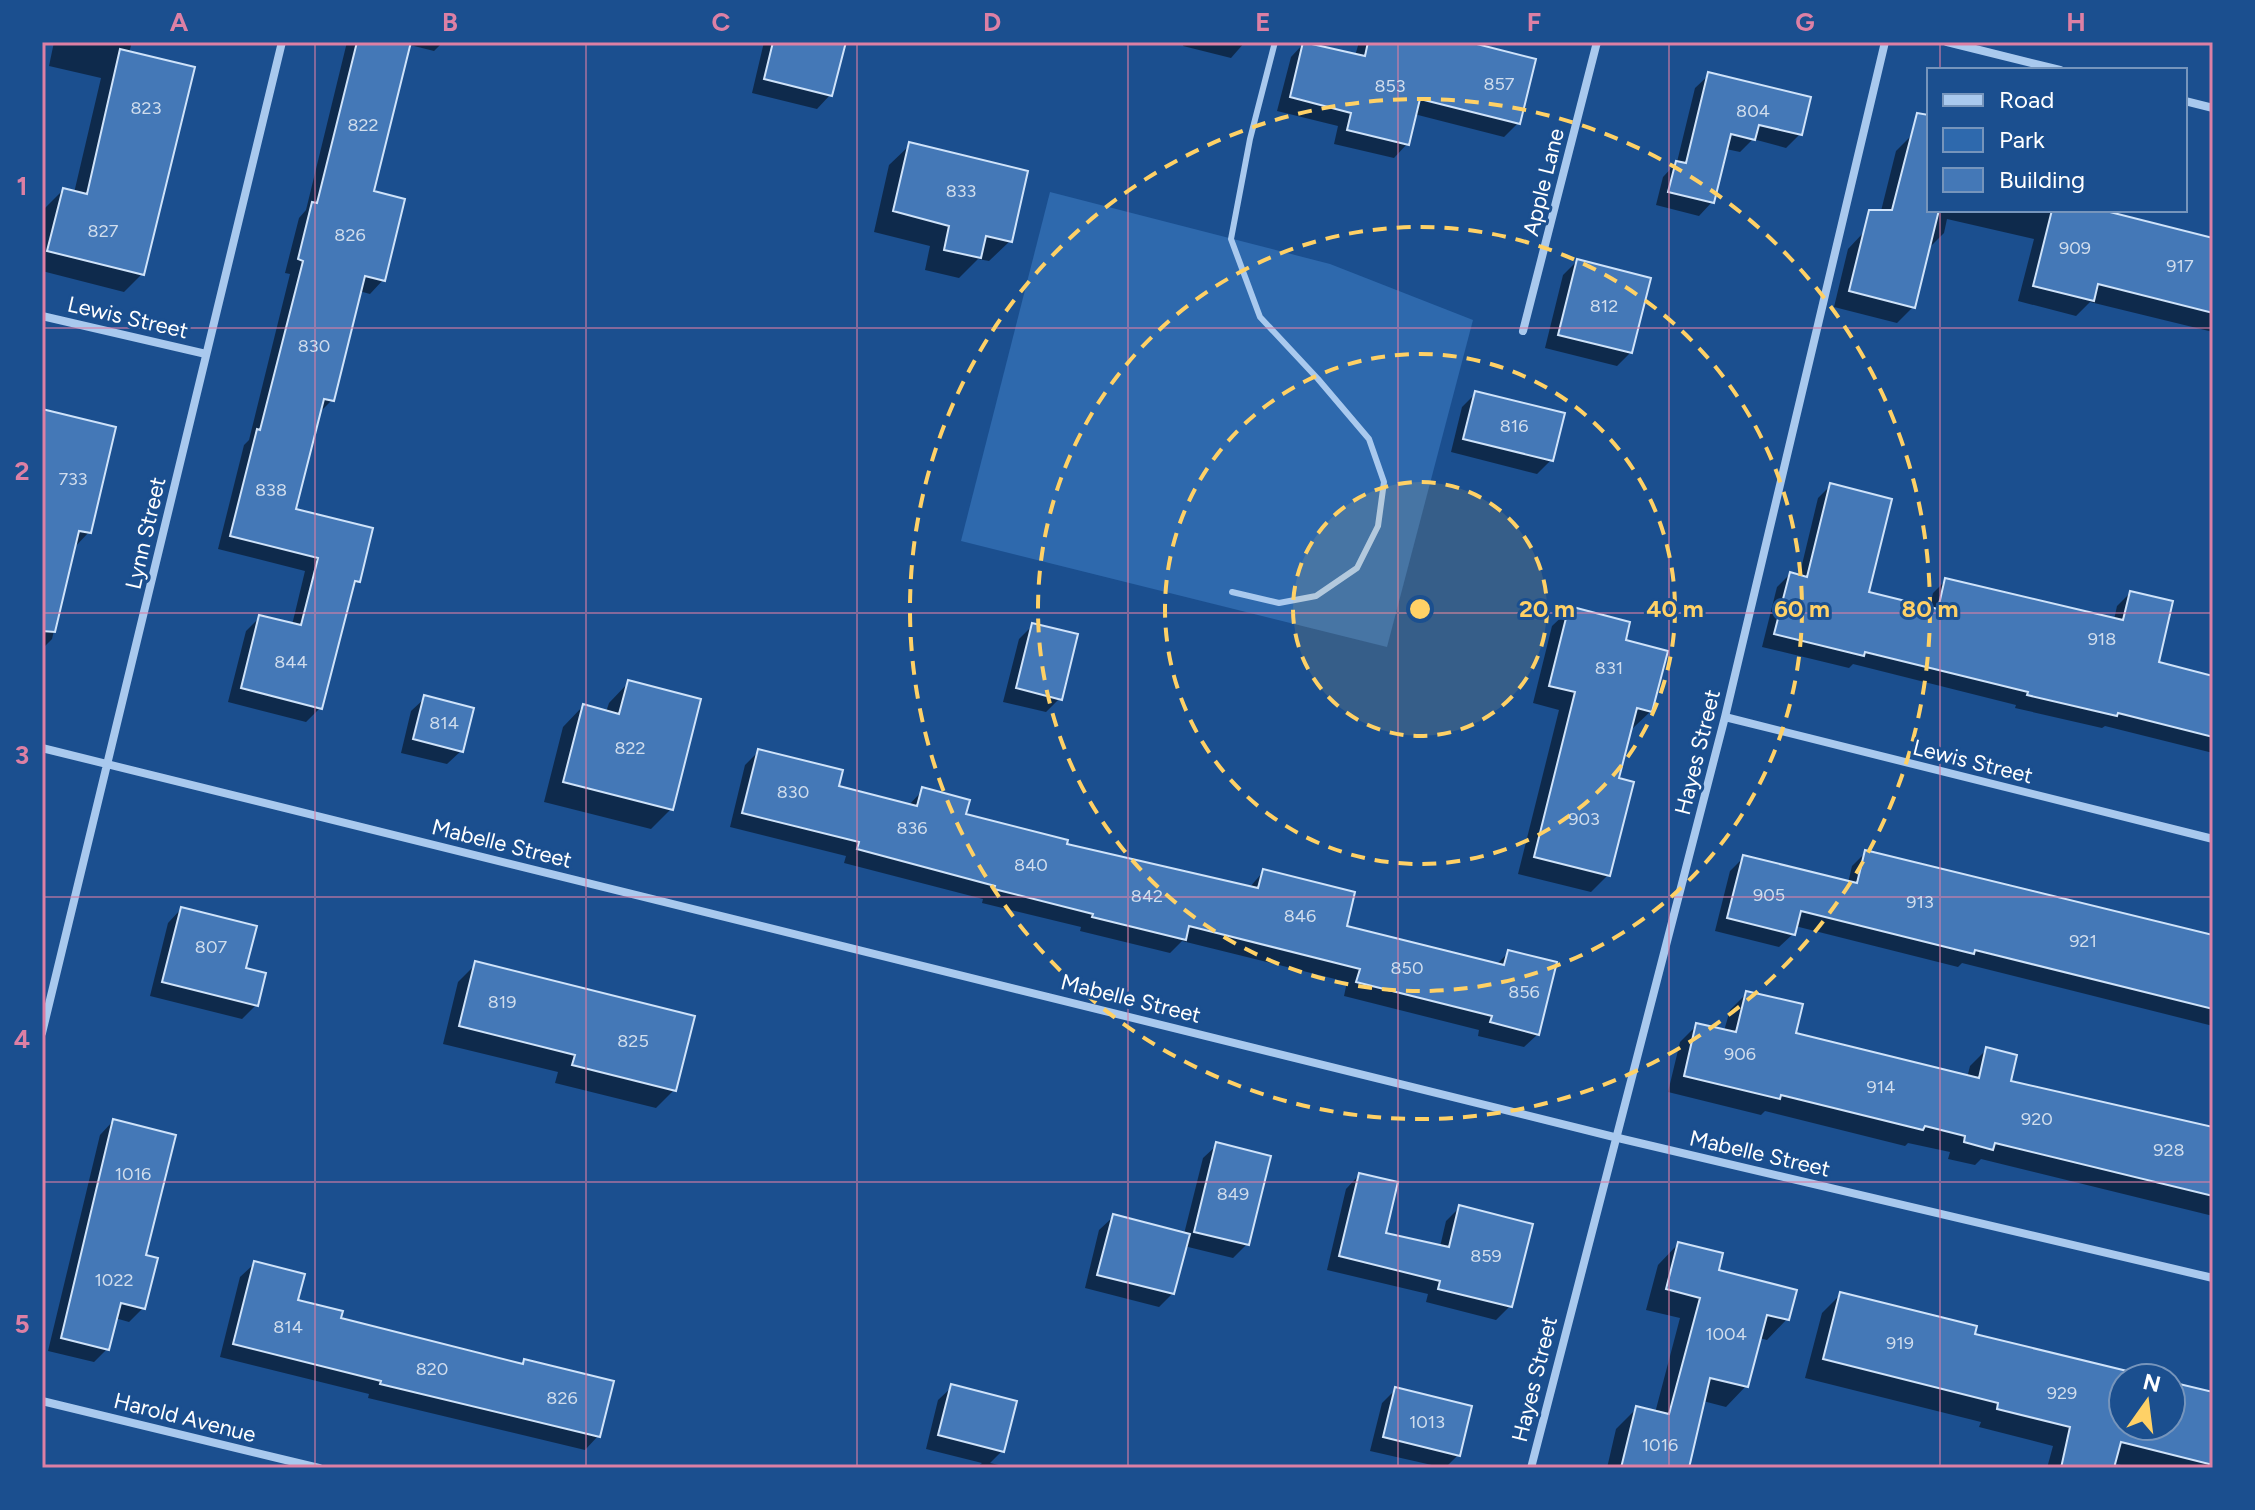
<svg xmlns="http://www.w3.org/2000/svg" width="2255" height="1510" font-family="Figtree,sans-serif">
	<rect width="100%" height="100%" fill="#1b4f8f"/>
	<!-- green -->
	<path fill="#2e69ad" d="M1050,192L1330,264L1473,320L1387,647L961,541Z"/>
	<!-- shadow -->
	<path fill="#0007" d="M54,42H132L129,53L142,274L124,292L42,271V221L45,208L63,190L74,193L101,78L49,66Z
		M347,42H443L434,51L410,45L371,193L383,280L370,294L359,291L332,400L318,414L294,510L358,581L351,588L320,708L306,722L228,702L246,631L260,617L292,625L305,571L218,549L244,445L249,440L290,274L285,273L299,218L306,210Z
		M764,42H844L830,95L817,109L752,93Z
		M1184,42H1245L1231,58L1183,46Z
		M1359,42H1461L1518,123L1504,137L1414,114L1407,144L1394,158L1334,144L1338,126L1277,111L1291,57L1304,43L1355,56Z
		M1709,75L1800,134L1786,148L1753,139L1740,152L1726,149L1712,202L1699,216L1656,205L1663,177L1677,162L1695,88Z
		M1912,135L1929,139V210H2115L2114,215L2213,240V332L2090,302L2076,316L2018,301L2034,239L1947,219L1944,233L1927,250L1913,307L1897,323L1834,307L1848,249L1864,232L1875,235L1896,151Z
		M910,145L1010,241L989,261L978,259L959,278L925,270L930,246L874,232L889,165Z
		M1577,261L1631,352L1617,366L1545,348L1563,275Z
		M1476,393L1551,460L1537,474L1451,452L1462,407Z
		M42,411L89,532L73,549L52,639L42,649Z
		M1831,485L1867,594L1929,609L1933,593L1946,580L2114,620L2117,606L2130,593L2157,664L2213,678V753L2105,726L2102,728L2015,708L2016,705L1853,664L1849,668L1762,647L1777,587L1790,574L1799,577L1818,498Z
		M1570,609L1623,642L1651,711L1633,728L1630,727L1617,779L1608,875L1591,892L1518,874L1559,710L1533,703L1552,626Z
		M1033,625L1060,698L1046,712L1003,702L1019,639Z
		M629,682L671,809L651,829L544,802L563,727L583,706L606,712L609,703Z
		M425,698L461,751L447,764L401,753L411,711Z
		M759,751L837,787L908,806L923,790L964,816L1065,845L1249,888L1263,872L1345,928L1496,965L1509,952L1538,1034L1524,1047L1478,1036L1479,1030L1344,996L1347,982L1182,941L1170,953L1080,931L1081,927L982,903L983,899L844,863L846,856L730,827L745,765Z
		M1866,852L2213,938V1026L1962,963L1958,967L1795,926L1793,934L1779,947L1715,931L1730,871L1744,857L1848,883L1852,866Z
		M181,909L244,970L256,1005L242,1019L150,996L168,923Z
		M476,964L674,1090L656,1108L555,1083L558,1072L443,1044L458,982Z
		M1747,993L1793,1034L1967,1078L1970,1066L1986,1050L2008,1082L2213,1130V1216L1981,1159L1975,1165L1948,1159L1950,1152L1908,1143L1905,1146L1765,1111L1761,1115L1668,1092L1680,1042L1697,1025L1724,1031L1730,1010Z
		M113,1121L144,1257L143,1308L129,1322L115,1318L107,1349L94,1362L48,1351L100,1135Z
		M1217,1145L1247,1244L1233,1258L1184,1246L1173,1293L1159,1307L1085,1288L1099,1230L1113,1217L1184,1234L1203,1158Z
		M1359,1175L1384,1234L1440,1247L1446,1221L1460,1207L1510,1306L1496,1320L1426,1302L1428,1294L1327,1270L1346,1189Z
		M1678,1244L1787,1319L1767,1340L1759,1338L1746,1386L1726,1407L1703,1401L1687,1468H1607L1616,1429L1637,1408L1655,1413L1680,1318L1646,1310L1658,1265Z
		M254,1264L296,1301L338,1320L521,1365L525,1361L598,1436L585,1450L368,1398L369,1394L220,1357L240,1277Z
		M1841,1294L1973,1335L2147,1378H2123V1426H2171V1384L2213,1392V1468H2133L2113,1463L2112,1468H2047L2053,1446L1979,1427L1981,1422L1805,1378L1822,1313Z
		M952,1387L1002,1451L990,1463L1012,1468H976L982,1463L926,1449L938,1400Z
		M1396,1389L1458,1455L1445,1468L1370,1451L1382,1403Z"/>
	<!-- building -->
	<path fill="#4478b7" stroke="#cfe3fa" stroke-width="2" d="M357,42H411L374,191L405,199L385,281L365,276L334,401L324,399L296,509L373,528L360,582L355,581L322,709L241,688L259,615L301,625L318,558L230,536L257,429L260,430L303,261L298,259L312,202L317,203Z
		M773,42H846L832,96L764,79Z
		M1303,42L1365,56L1368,42H1469L1536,59L1520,124L1420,99L1409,145L1347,130L1351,113L1290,97Z
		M120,49L195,67L144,275L47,251L63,188L87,194Z
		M1708,72L1811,97L1802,135L1759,125L1755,140L1731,134L1714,203L1668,192L1676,161L1686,163Z
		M1917,113L1929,115V210H1939L1915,308L1849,291L1869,210H1892Z
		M909,142L1028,171L1012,242L986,236L981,258L944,250L949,226L893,211Z
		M2052,210H2102L2213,238V313L2098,284L2094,301L2033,286Z
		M1577,259L1651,278L1632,353L1558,335Z
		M1475,391L1565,413L1553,461L1463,439Z
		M42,409L116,427L91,533L79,531L55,632L42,631Z
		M1830,483L1892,499L1869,592L1938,609L1945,578L2123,620L2130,591L2173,601L2159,662L2213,676V737L2118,713L2117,716L2027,695L2028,692L1865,652L1864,656L1774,634L1790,572L1807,577Z
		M1569,606L1630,622L1626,640L1668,651L1652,712L1637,708L1619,778L1634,782L1610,876L1534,857L1575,692L1549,686Z
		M1032,623L1078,634L1062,700L1016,688Z
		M628,680L701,699L673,810L563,782L583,704L619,714Z
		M424,695L474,708L463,752L413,739Z
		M758,749L843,770L839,786L917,806L922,787L970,800L966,814L1068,840L1067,844L1258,888L1263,869L1355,892L1347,926L1504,965L1508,950L1557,962L1539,1035L1490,1022L1492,1016L1356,982L1360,969L1189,926L1186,940L1092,917L1093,914L994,889L995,886L857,849L859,842L742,813Z
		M1865,850L2213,935V1009L1975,950L1974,954L1801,911L1795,935L1727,918L1743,855L1857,883Z
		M181,907L257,926L246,968L266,973L258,1006L162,982Z
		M475,961L695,1016L676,1091L572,1065L575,1055L459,1026Z
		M1746,991L1803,1004L1796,1033L1979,1078L1986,1047L2017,1055L2011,1081L2213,1127V1196L1995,1143L1993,1150L1964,1142L1965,1136L1925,1126L1923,1130L1781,1095L1780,1099L1684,1076L1696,1023L1736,1032Z
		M113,1119L176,1135L146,1255L158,1258L145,1309L121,1303L109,1350L61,1338Z
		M1216,1142L1271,1156L1249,1245L1194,1232Z
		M1359,1173L1398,1182L1386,1233L1449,1247L1459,1205L1533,1224L1512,1307L1438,1289L1440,1281L1339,1256Z
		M1113,1214L1190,1234L1174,1294L1097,1275Z
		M1678,1242L1723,1253L1719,1270L1797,1290L1789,1320L1767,1315L1748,1387L1710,1378L1689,1468H1621L1636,1406L1669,1414L1700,1298L1666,1289Z
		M254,1261L305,1274L298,1300L343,1311L341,1318L523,1364L524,1359L614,1381L600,1437L380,1384L381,1381L233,1344Z
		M1840,1292L1977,1326L1975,1334L2156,1378H2123V1426H2171V1382L2213,1392V1465L2121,1442L2114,1468H2061L2070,1427L1997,1409L1998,1403L1823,1359Z
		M951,1384L1017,1401L1004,1452L938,1435Z
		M1395,1387L1472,1406L1460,1456L1383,1437Z"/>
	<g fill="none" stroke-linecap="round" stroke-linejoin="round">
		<!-- lane -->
		<path stroke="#a9c9ee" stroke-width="6" d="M1232,592L1279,603L1316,596L1357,568L1378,526L1384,482L1369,439L1318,379L1260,317L1231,239L1250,139L1275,42"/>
		<!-- street -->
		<path stroke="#a9c9ee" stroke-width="8" d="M1947,42L2060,70
			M2185,101L2213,108
			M42,316L206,354
			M1523,331L1597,42
			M1725,717L2213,839
			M42,748L1614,1137L2213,1278
			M42,1033L282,42
			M42,1401L319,1468
			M1531,1468L1725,717L1885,42"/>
	</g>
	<!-- grid -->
	<path fill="none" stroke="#dd80a5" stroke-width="2" stroke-opacity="0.55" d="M315,42V1468M586,42V1468M857,42V1468M1128,42V1468M1398,42V1468M1669,42V1468M1940,42V70M1940,210V1468M42,328H2213M42,613H2213M42,897H2213M42,1182H2213"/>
	<!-- distance rings -->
	<circle cx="1420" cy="609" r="127" fill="#ffd166" fill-opacity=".12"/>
	<g fill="none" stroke="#ffd166" stroke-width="4" stroke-dasharray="14 10">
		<circle cx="1420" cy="609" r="127"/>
		<circle cx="1420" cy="609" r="255"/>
		<circle cx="1420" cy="609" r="382"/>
		<circle cx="1420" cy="609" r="510"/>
	</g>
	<g text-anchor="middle" stroke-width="6" stroke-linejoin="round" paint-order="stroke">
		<!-- number labels -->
		<g font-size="18" fill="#d0dded">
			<text x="1499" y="90">857</text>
			<text x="1390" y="92">853</text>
			<text x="146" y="114">823</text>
			<text x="1753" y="117">804</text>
			<text x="363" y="131">822</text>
			<text x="961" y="197">833</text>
			<text x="103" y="237">827</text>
			<text x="350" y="241">826</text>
			<text x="2075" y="254">909</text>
			<text x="2180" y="272">917</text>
			<text x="1604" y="312">812</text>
			<text x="314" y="352">830</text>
			<text x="1514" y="432">816</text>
			<text x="73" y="485">733</text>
			<text x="271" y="496">838</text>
			<text x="2102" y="645">918</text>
			<text x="291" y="668">844</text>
			<text x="1609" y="674">831</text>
			<text x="444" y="729">814</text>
			<text x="630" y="754">822</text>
			<text x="793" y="798">830</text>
			<text x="1584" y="825">903</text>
			<text x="912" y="834">836</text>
			<text x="1031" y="871">840</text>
			<text x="1769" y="901">905</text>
			<text x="1147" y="902">842</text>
			<text x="1920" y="908">913</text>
			<text x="1300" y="922">846</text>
			<text x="2083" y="947">921</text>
			<text x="211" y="953">807</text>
			<text x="1407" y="974">850</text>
			<text x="1524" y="998">856</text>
			<text x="502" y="1008">819</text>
			<text x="633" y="1047">825</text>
			<text x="1740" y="1060">906</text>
			<text x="1881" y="1093">914</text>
			<text x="2037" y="1125">920</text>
			<text x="2169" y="1156">928</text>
			<text x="133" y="1180">1016</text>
			<text x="1233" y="1200">849</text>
			<text x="1486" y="1262">859</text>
			<text x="114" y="1286">1022</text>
			<text x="288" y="1333">814</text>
			<text x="1726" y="1340">1004</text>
			<text x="1900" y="1349">919</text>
			<text x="432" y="1375">820</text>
			<text x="2062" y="1399">929</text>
			<text x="562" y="1404">826</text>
			<text x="1427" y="1428">1013</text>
			<text x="1660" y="1451">1016</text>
		</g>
		<!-- street labels -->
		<g font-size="22" fill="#fff" stroke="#1b4f8f">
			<text transform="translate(1543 182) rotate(-76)" y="8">Apple Lane</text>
			<text transform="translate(128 317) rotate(13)" y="8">Lewis Street</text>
			<text transform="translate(145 533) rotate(-77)" y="8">Lynn Street</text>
			<text transform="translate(1697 752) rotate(-76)" y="8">Hayes Street</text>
			<text transform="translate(1973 761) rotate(14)" y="8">Lewis Street</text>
			<text transform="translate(502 843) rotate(14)" y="8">Mabelle Street</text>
			<text transform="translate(1131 998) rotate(14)" y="8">Mabelle Street</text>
			<text transform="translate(1760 1153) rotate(13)" y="8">Mabelle Street</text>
			<text transform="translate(1534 1379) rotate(-76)" y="8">Hayes Street</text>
			<text transform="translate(185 1417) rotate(14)" y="8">Harold Avenue</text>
		</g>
	</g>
	<circle cx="1420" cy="609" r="12" fill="#ffd166" stroke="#1b4f8f" stroke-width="4"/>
	<g font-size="24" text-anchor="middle" font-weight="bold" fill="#ffd166" stroke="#1b4f8f" stroke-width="6" stroke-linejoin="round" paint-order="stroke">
		<text x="1547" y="617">20 m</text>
		<text x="1675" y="617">40 m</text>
		<text x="1802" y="617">60 m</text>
		<text x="1930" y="617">80 m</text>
	</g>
	<!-- border -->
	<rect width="2255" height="1510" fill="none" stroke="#1b4f8f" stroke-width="88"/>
	<!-- legend -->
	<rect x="1927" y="68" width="260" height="144" fill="#1b4f8f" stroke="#7695bc" stroke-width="2"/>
	<rect x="1943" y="94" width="40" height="12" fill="#a9c9ee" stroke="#7695bc" stroke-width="2"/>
	<text x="1999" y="108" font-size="24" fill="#ffffff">Road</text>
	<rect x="1943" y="128" width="40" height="24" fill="#2e69ad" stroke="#7695bc" stroke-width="2"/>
	<text x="1999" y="148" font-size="24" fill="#ffffff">Park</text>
	<rect x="1943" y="168" width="40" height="24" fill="#4478b7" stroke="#7695bc" stroke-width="2"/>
	<text x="1999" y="188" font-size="24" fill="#ffffff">Building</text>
	<!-- north arrow -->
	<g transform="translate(2147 1402) rotate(14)"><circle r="38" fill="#1b4f8f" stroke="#7695bc" stroke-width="2"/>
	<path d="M0-6L14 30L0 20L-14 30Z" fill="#ffd166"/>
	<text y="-12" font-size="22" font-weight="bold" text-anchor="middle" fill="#ffffff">N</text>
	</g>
	<rect x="44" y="44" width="2167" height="1422" fill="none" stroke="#dd80a5" stroke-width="3"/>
	<g font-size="26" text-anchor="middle" font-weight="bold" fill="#dd80a5">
		<text x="179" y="31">A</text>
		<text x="450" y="31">B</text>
		<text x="721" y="31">C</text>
		<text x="992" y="31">D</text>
		<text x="1263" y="31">E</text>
		<text x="1534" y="31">F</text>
		<text x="1805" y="31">G</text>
		<text x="2076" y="31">H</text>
		<text x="22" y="195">1</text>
		<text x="22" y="480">2</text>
		<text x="22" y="764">3</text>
		<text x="22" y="1048">4</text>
		<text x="22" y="1333">5</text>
	</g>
</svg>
